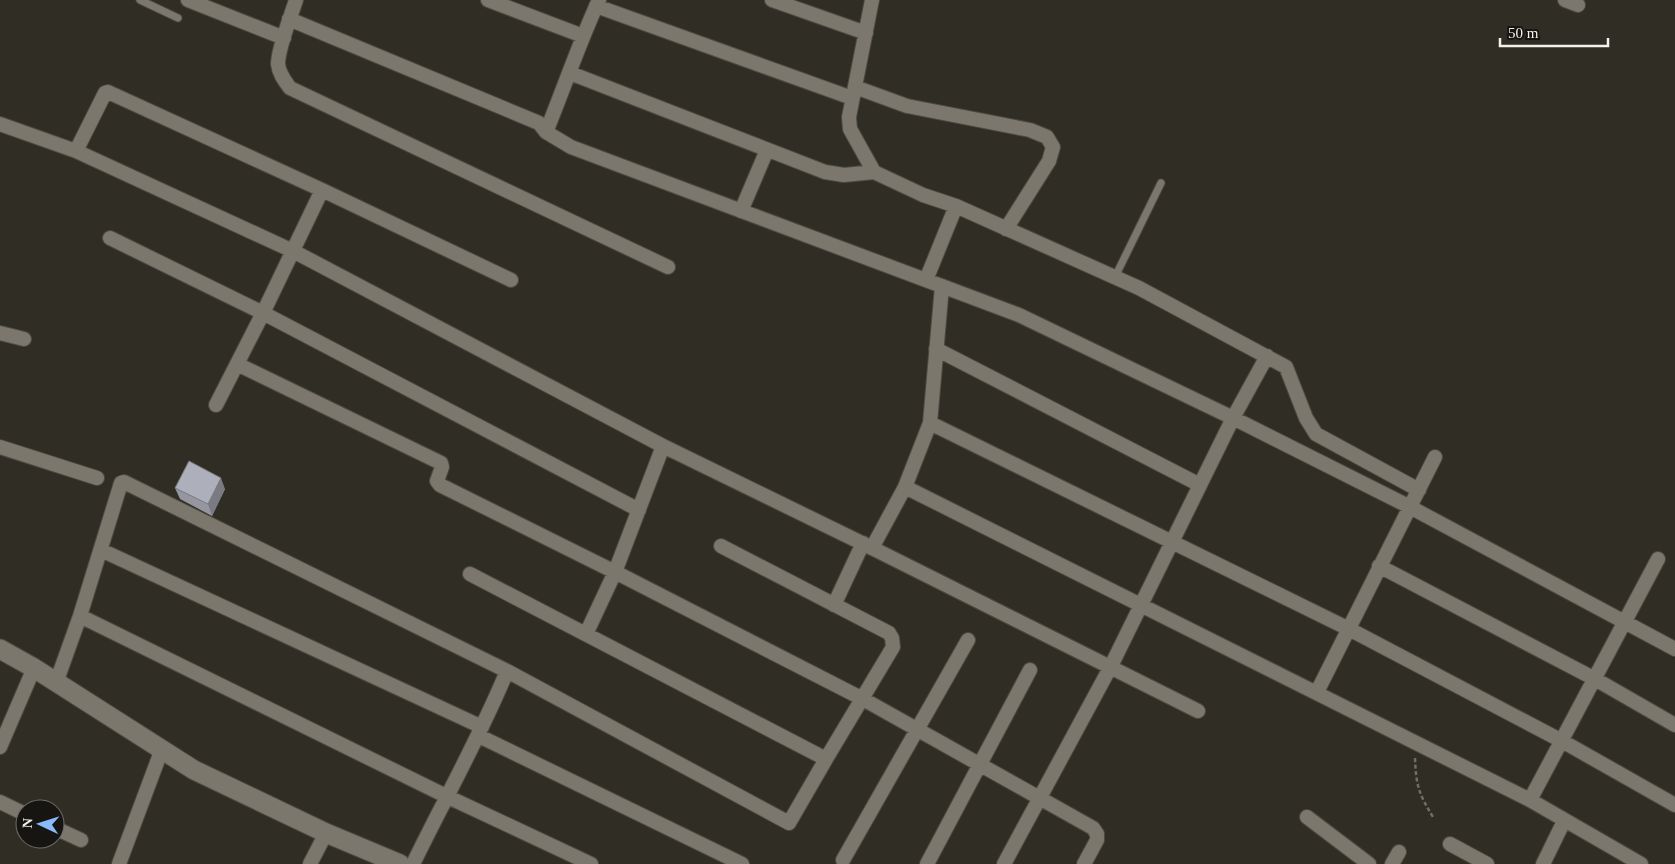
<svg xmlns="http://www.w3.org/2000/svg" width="1675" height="864" font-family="Georgia,serif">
	<rect width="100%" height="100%" fill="#302d24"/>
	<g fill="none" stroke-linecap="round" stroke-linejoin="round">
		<defs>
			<path id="lane" d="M140,0L178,18
				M1115,277L1161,183"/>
			<path id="street" d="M188,0L284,38
				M296,0C291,16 278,48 278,64C279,74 285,81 290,88L668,267
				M488,0L583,36
				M772,0L866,33
				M872,0L849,117L850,129L874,172L923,195L956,206L926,280
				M1565,0L1578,5
				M596,6L852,98
				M289,19L539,123L546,132L571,147L1019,315L1233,418L1410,507L1675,649
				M570,73L825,172L844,175L874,172
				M855,87L907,106L1030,130L1047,137L1053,147L1049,161L1006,229
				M0,124L76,151L293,251L663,446L872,548L1198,711
				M546,132C564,88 579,43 599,0
				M76,151L105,93L108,92L322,190L511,280
				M956,206L1139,288L1286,367L1306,418L1316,434L1419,490
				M741,211L767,150
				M110,238L263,313L639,510
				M0,333L24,339
				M936,349L1200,485
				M237,364L441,463L442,467L437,481L440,485L615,572L863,699L1093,828L1097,834V840L1084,864
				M216,405L263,313L322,190
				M930,423L1349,629L1562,741L1675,805
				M0,447L97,478
				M905,487L1530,800L1641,864
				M872,548L905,487L930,423L942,286
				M101,550L482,727
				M1379,566L1595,679L1675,725
				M470,574L826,759L893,647L892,638L889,633L721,546
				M834,605L863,543
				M80,616L446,796L591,864
				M586,634L615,572L663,446
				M56,683L80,616L121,483L124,482L507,671
				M1317,692L1435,457
				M479,736L742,864
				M0,747L34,668
				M1530,800L1658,559
				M0,802L25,814
				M1307,817L1369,864
				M55,828L81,840
				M1450,844L1487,864
				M843,860L968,640
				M119,864L162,749
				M310,864L326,833
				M413,864C444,800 480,737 507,671L789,823L826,759
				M927,864L1030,670
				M1004,864L1111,666L1233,418L1267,356
				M1392,864L1399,852
				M1543,864L1564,821"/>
			<path id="secondary" d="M0,649L34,668L194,770L326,833L400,864"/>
		</defs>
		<!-- lane casing -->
		<use href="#lane" stroke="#4d4a43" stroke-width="9"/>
		<!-- street casing -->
		<use href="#street" stroke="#4d4a43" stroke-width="16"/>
		<!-- secondary casing -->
		<use href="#secondary" stroke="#4d4a43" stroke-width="21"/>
		<!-- path -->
		<path stroke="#706d65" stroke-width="2.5" stroke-dasharray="4 2.5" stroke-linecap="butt" d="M1415,758C1416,786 1419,794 1433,817"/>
		<!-- lane -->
		<use href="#lane" stroke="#7b776d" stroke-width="7"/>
		<!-- street -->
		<use href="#street" stroke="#7b776d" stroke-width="14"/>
		<!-- secondary -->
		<use href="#secondary" stroke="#7b776d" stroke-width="19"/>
	</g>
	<!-- wall -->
	<path fill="#9596a0" d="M175,488L225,489L212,516L180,499Z"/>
	<!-- shaded-wall -->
	<path fill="#797a82" d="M221,478L225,489L212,516L208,504Z"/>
	<!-- building -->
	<path fill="#adafba" stroke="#797a82" d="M189,461L221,478L208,504L175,488Z"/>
	<!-- north arrow -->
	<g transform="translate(40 824) rotate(274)"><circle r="24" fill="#171511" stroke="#6f6d69"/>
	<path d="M0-4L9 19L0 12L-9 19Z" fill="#88bafc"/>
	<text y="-8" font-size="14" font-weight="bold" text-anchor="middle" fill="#f4f2ec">N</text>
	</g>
	<!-- scale -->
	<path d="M1500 38v8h108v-8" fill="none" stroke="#f4f2ec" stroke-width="2.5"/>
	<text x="1508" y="38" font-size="15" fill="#f4f2ec" stroke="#171511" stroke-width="4" paint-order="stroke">50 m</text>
</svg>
